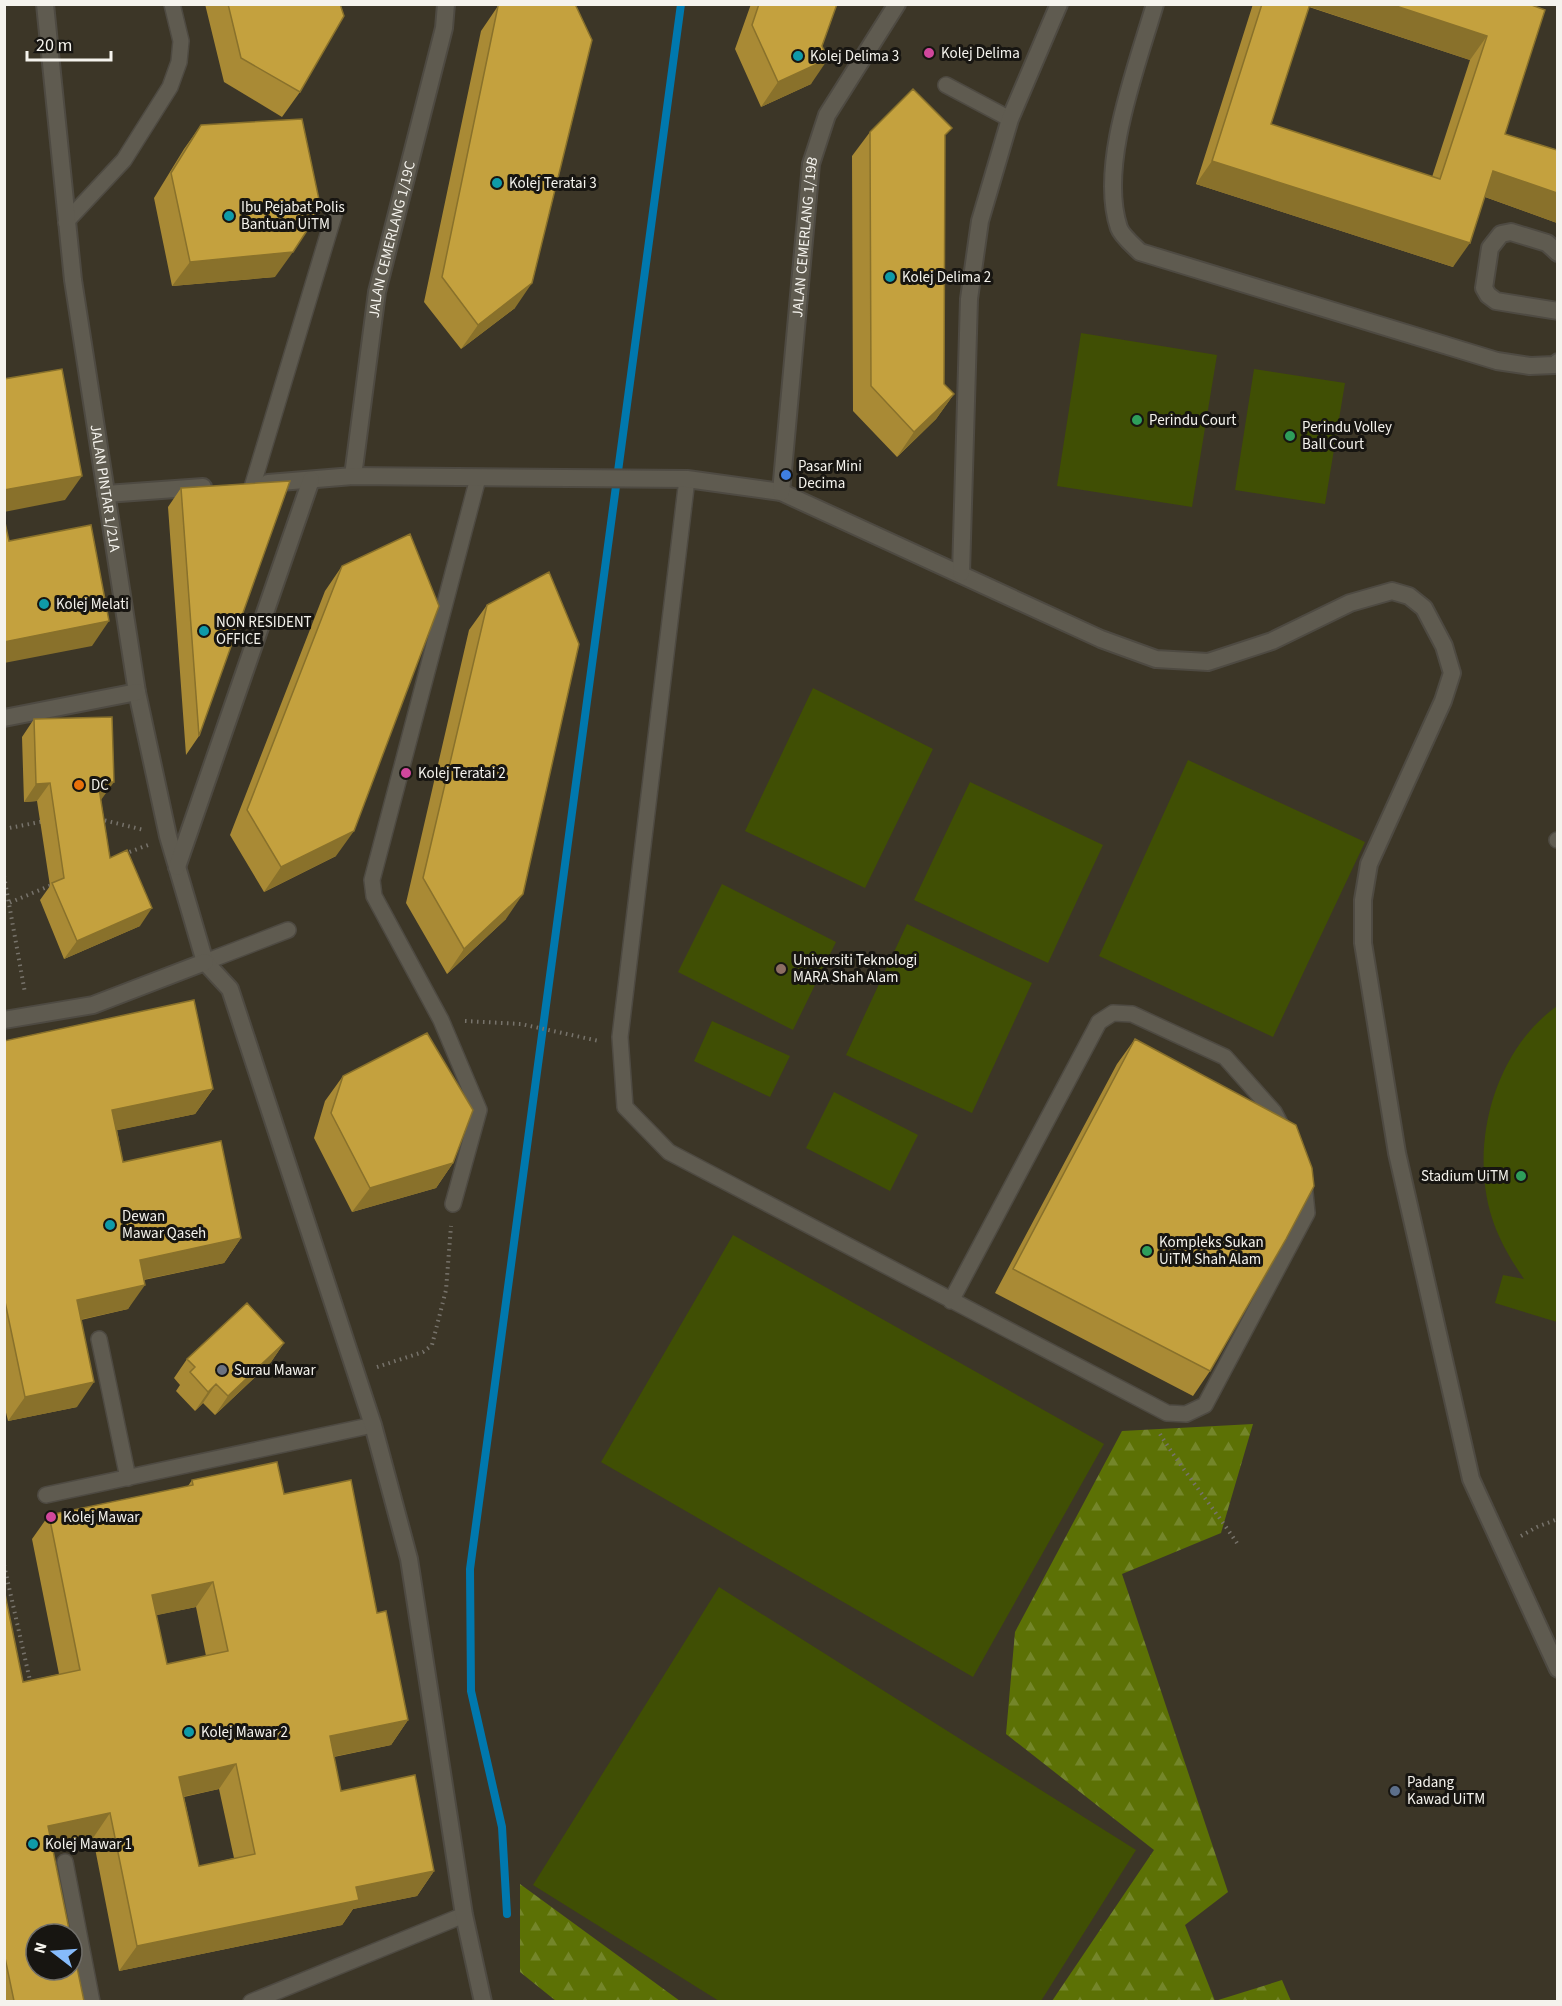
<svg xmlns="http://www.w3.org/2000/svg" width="1562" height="2006" font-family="'Source Sans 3',sans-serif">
	<defs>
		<pattern id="forest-firs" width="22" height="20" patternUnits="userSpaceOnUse" patternTransform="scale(1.5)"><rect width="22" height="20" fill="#5c7105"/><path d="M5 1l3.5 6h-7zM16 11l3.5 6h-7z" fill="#74862a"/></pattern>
	</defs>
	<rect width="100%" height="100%" fill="#312d23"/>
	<!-- built -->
	<path fill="#3c3627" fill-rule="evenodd" d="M5,5H1557V2001H5ZM36,1934H72V1970H36Z"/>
	<!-- forest -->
	<path fill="url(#forest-firs)" d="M1253,1424L1221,1533L1122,1574L1228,1892L1185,1925L1215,2001L1282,1980L1291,2001H1052L1154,1850L1006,1734L1015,1632L1122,1431Z
		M520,1884L680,2001H556L520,1972Z"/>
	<!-- pitch -->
	<path fill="#404f04" d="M1081,333L1217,355L1192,507L1057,486Z
		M1254,369L1345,383L1325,504L1235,490Z
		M813,688L933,749L865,888L745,831Z
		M1188,760L1365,842L1273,1037L1099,956Z
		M970,782L1103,845L1048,963L914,900Z
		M722,884L836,942L793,1030L678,972Z
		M907,924L1032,983L972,1113L846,1055Z
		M1557,1006V1322L1495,1303L1503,1275L1524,1279C1511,1260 1499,1240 1492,1218C1469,1145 1494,1051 1557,1006Z
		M712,1021L790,1056L770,1097L694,1061Z
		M834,1092L918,1135L890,1191L806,1148Z
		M733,1235L1104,1444L973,1677L601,1462Z
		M719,1587L1136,1850L1041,2001H719L533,1885Z"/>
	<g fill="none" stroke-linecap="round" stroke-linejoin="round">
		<!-- stream -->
		<path stroke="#0078ae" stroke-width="8" d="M507,1914L502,1827L471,1691L470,1569L681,4"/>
		<defs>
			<path id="service" d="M946,85L1010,119
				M66,222L124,160L170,87L179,62L181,41L172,4
				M687,479L620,1037L625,1107L669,1152L1167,1413L1186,1414L1205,1405L1307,1213L1304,1183
				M253,484L334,215
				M1557,840H1558
				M205,962L288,930
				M453,1204L479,1110L441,1020L374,896L372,880L478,478
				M951,1301L1099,1022L1113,1013L1132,1014L1225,1057L1274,1112L1284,1131
				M99,1339L128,1478
				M46,1495L373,1425
				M65,1862L92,2002
				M251,2002L464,1915"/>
			<g id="minor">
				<path id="s1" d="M45,4L73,280L137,692L168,836L205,962L230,989L373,1425L409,1559L464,1915L483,2002"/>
				<path d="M1155,4C1137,66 1098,166 1119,228C1122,236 1133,245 1140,252L1497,361L1530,366L1555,365L1558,362"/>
				<path d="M1558,253L1547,243L1511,232L1501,234L1490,248L1484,288L1488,295L1496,301L1558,311"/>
				<path id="s2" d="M353,476L377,292L444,28L446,4"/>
				<path d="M268,483L353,476L687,479L781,492L1101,639L1156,659L1208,662L1272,641L1350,603L1392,591L1409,596L1424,608L1444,646L1452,673L1443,701L1369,864L1363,900V943L1397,1153L1471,1479L1558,1669"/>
				<path id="s3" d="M781,492L811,164L827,115L897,4"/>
				<path d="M106,494L203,487"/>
				<path d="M961,573L969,299L980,221L1010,119L1059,4"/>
				<path d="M4,718L137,692"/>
				<path d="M177,867L311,480"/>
				<path d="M4,1020L93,1005L205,962"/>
			</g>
		</defs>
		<!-- service casing -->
		<use href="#service" stroke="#4e4a42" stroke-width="18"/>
		<!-- minor casing -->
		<use href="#minor" stroke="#4e4a42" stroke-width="20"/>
		<!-- path -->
		<path stroke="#77736b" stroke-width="4" stroke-dasharray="1.5 4.5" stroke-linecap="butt" d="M99,819L144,830
			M4,829L45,821
			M124,854L148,845
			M4,876L25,993
			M4,903H9L54,884
			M465,1021L521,1024L599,1041
			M377,1367L423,1352L432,1345L446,1290L451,1226
			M1160,1434C1184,1472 1212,1506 1237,1543
			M1521,1536L1537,1527L1558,1519
			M4,1565L31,1685"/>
		<!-- service -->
		<use href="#service" stroke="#5f5b50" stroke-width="15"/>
		<!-- minor -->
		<use href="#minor" stroke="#5f5b50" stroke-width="16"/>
	</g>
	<!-- wall -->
	<path fill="#a98a35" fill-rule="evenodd" d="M205,4H340L300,92L282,117L224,82Z
		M751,4H837L822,46L811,84L761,107L735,49Z
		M1253,4H1529L1505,134L1557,150V223L1485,197L1453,267L1196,184ZM1309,7L1470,60L1432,177L1271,124Z
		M498,6L515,308L461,349L424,302L481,31Z
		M201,125L275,277L172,286L154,198L184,149Z
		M870,132L945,137L944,384L954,394L936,419L897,457L853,411L852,156Z
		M181,488L199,736L186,755L168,507Z
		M342,566L336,856L264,892L230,835L325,591Z
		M487,605L506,919L447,974L406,903L469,630Z
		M34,719L101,800L110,858L140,926L64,959L40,900L50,886L37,801L24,802L22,737Z
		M1135,1039L1210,1371L1193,1396L995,1293L1117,1064Z
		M4,1041L213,1089L195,1114L117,1130L123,1162L241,1238L224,1263L144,1280L128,1309L81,1320L77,1407L8,1421L4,1404Z
		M343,1076L453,1163L436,1188L352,1212L314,1138L325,1101Z
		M284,1343L271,1362L215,1415L203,1403L195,1411L176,1391L180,1385L174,1378L187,1359Z
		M192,1480L284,1494L377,1613L408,1720L391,1745L334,1757L341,1791L434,1871L417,1896L353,1909L342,1925L119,1971L93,1838L52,1846L84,2001H4V1589L23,1682L59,1674L32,1539L49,1515L188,1486ZM196,1607L206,1656L167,1664L156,1615ZM219,1789L234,1858L199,1866L184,1797Z"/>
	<!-- shaded-wall -->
	<path fill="#89712b" d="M1301,4H1390L1487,36L1470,60Z
		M828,59L811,84L761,107L778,82Z
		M1212,161L1470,243L1453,267L1196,184Z
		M1493,171L1557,193V223L1477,194Z
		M293,252L275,277L172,286L190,262Z
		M532,283L515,308L461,349L478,325Z
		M954,394L936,419L897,457L914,432Z
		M82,476L65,500L4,512V490Z
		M109,621L92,646L4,663V642Z
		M98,782H114L101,800Z
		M50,783L37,801L24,802L36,784Z
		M354,831L336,856L264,892L281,867Z
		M523,894L506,919L447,974L464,949Z
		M152,908L140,926L64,959L77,941Z
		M213,1089L195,1114L95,1135L112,1110Z
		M453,1163L436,1188L352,1212L370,1188Z
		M241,1238L224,1263L122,1284L140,1260Z
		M145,1285L128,1309L60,1324L77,1300Z
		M284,1343L271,1362L215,1415L228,1396Z
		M94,1382L77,1407L8,1421L25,1397Z
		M216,1384L203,1403L195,1411L208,1392Z
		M213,1582L196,1607L134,1620L152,1595Z
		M408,1720L391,1745L312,1761L330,1736Z
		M236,1764L219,1789L162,1801L179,1777Z
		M110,1813L93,1838L31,1851L48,1826Z
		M434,1871L417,1896L353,1909L342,1925L119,1971L137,1946L356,1887Z"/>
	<!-- building -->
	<path fill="#c4a13e" stroke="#89712b" stroke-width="1.5" fill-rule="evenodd" d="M228,4H340L344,16L300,92L241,58Z
		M501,4H575L592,40L532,283L478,325L442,277L498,6Z
		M759,4H837L822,46L828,59L778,82L752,25Z
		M1262,4H1310L1271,124L1440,179L1487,36L1390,4H1529L1545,10L1505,134L1557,150V193L1493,171L1470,243L1212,161Z
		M913,89L952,128L945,135L944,384L954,394L914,432L871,386L870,132Z
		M302,119L321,209L293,252L190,262L171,173L201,125Z
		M62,369L82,476L4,490V379Z
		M290,481L199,736L181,488Z
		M4,518L9,541L91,525L109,621L4,642Z
		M410,534L439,606L354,831L281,867L247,810L342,566Z
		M549,572L579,644L523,894L464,949L423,878L487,605Z
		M112,717L114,782H98L110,858L127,850L152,908L77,941L52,883L64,878L50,783L36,784L34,719Z
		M194,1000L213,1089L112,1110L123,1162L221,1141L241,1238L140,1260L145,1285L77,1300L94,1382L25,1397L4,1297V1041Z
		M427,1033L473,1110L453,1163L370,1188L331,1113L343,1076Z
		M1135,1039L1296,1125L1312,1168L1314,1186L1286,1239L1210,1371L1013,1269Z
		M247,1303L284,1343L228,1396L216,1384L208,1392L190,1372L195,1367L187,1359Z
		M277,1462L284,1494L351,1480L377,1613L386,1611L408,1720L330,1736L341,1791L415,1775L434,1871L356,1887L359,1900L137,1946L110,1813L48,1826L70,1934H36V1970H72V1943L84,2001H14L4,1953V1589L23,1682L80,1670L49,1515L193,1485L192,1480ZM213,1582L228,1651L167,1664L152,1595ZM236,1764L255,1854L199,1866L179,1777Z"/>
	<!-- markers -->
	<g fill="#d1479c" stroke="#171511" stroke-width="2">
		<circle cx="929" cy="53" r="6"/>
		<circle cx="406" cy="773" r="6"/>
		<circle cx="51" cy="1517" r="6"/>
	</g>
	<g fill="#0f9aa8" stroke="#171511" stroke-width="2">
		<circle cx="798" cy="56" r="6"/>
		<circle cx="497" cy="183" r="6"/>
		<circle cx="229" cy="216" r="6"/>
		<circle cx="890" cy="277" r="6"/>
		<circle cx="44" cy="604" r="6"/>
		<circle cx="204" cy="631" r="6"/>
		<circle cx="110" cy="1225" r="6"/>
		<circle cx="189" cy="1732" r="6"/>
		<circle cx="33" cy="1844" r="6"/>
	</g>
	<g fill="#2e9e5b" stroke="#171511" stroke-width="2">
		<circle cx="1137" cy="420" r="6"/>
		<circle cx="1290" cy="436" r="6"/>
		<circle cx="1521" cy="1176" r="6"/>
		<circle cx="1147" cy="1251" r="6"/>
	</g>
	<circle fill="#3f7fe0" stroke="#171511" stroke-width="2" cx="786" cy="475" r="6"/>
	<circle fill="#e8710a" stroke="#171511" stroke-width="2" cx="79" cy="785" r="6"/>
	<circle fill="#8d6e63" stroke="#171511" stroke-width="2" cx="781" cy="969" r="6"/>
	<circle fill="#6b7280" stroke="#171511" stroke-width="2" cx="222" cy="1370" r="6"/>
	<circle fill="#5c6f8a" stroke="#171511" stroke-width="2" cx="1395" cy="1791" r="6"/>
	<g text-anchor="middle" stroke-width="6" stroke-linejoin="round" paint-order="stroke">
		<!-- poi labels -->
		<g font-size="15" fill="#f5f3ed" stroke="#171511" text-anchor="start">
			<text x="941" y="58">Kolej Delima</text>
			<text x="810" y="61">Kolej Delima 3</text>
			<text x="509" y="188">Kolej Teratai 3</text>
			<text x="241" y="212">Ibu Pejabat Polis<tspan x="241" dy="17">Bantuan UiTM</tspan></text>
			<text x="902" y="282">Kolej Delima 2</text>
			<text x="1149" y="425">Perindu Court</text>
			<text x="1302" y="432">Perindu Volley<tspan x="1302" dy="17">Ball Court</tspan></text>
			<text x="798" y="471">Pasar Mini<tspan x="798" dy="17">Decima</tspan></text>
			<text x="56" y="609">Kolej Melati</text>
			<text x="216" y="627">NON RESIDENT<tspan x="216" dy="17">OFFICE</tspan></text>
			<text x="418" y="778">Kolej Teratai 2</text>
			<text x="91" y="790">DC</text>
			<text x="793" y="965">Universiti Teknologi<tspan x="793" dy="17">MARA Shah Alam</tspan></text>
			<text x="1509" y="1181" text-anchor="end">Stadium UiTM</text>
			<text x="122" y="1221">Dewan<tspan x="122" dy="17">Mawar Qaseh</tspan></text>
			<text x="1159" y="1247">Kompleks Sukan<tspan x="1159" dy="17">UiTM Shah Alam</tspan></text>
			<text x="234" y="1375">Surau Mawar</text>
			<text x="63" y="1522">Kolej Mawar</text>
			<text x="201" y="1737">Kolej Mawar 2</text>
			<text x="1407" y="1787">Padang<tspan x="1407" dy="17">Kawad UiTM</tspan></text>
			<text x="45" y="1849">Kolej Mawar 1</text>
		</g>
		<!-- street labels -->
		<g font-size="15" fill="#f5f3ed" stroke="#171511">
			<text dy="5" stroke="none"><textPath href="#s3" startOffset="256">JALAN CEMERLANG 1/19B</textPath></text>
			<text dy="5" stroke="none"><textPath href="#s2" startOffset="240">JALAN CEMERLANG 1/19C</textPath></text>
			<text dy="5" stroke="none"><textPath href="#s1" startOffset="488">JALAN PINTAR 1/21A</textPath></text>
		</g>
	</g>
	<!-- border -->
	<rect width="1562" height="2006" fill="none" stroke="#f5f3ed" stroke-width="12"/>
	<!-- north arrow -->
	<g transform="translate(54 1952) rotate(287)"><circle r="28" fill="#171511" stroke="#706e69" stroke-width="1.5"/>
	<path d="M0-4.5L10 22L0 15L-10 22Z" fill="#86bbfb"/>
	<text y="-9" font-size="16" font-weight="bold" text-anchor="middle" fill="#f5f3ed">N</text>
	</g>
	<!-- scale -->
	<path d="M27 51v9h84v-9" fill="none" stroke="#f5f3ed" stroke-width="3"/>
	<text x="36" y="51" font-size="18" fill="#f5f3ed" stroke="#171511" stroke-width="4.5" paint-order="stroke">20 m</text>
</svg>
